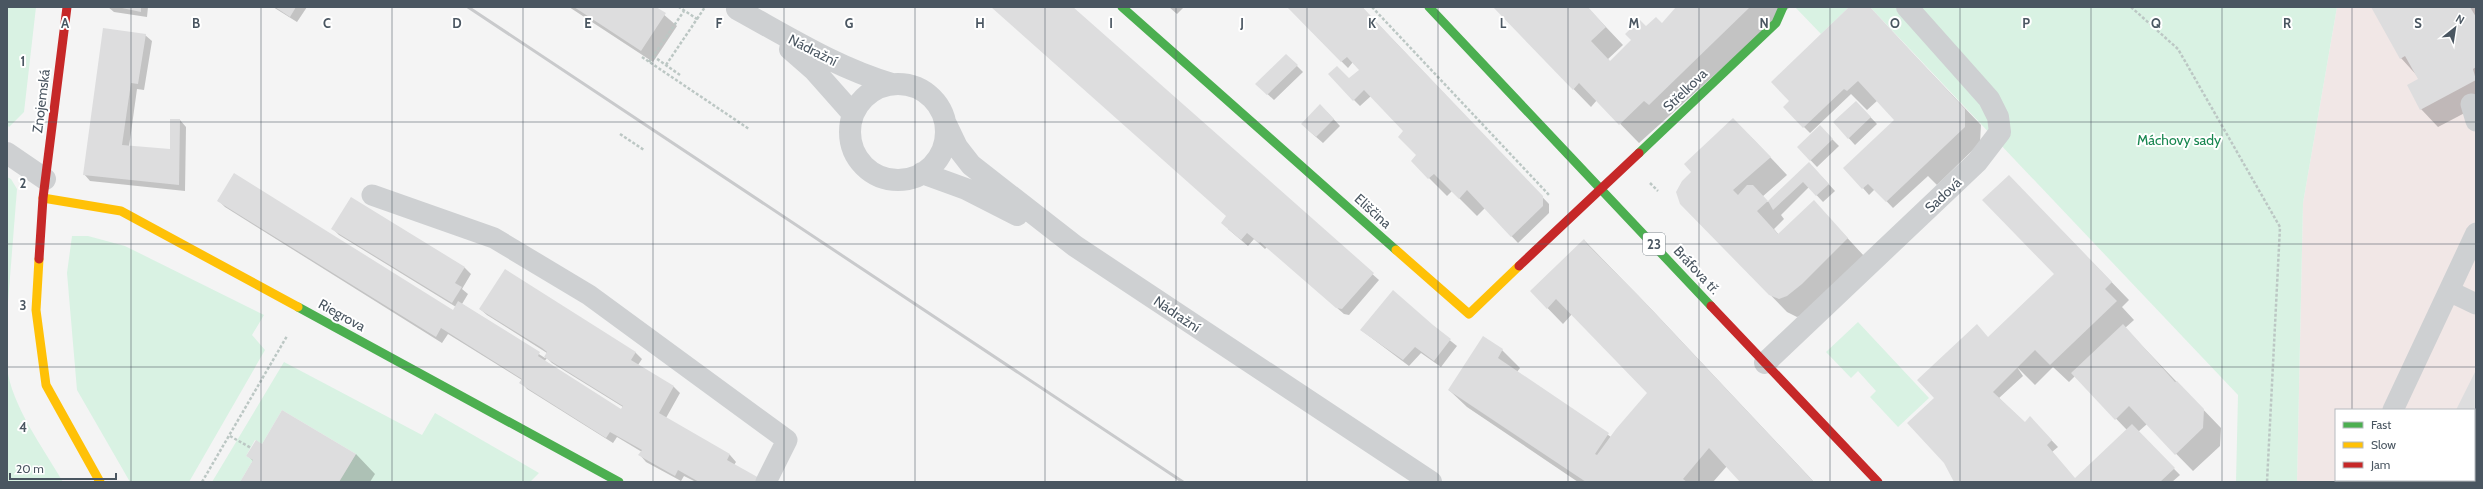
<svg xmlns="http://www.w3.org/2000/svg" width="2483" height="489" font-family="Cabin,sans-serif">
	<rect width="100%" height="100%" fill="#f4f4f4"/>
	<!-- medical -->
	<path fill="#f1e7e6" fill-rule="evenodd" d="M2337,7H2476V482H2297L2303,203ZM2336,410H2474V480H2336Z"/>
	<!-- green -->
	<path fill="#d9f2e3" d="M7,7H36L24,112L9,127L7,125Z
		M1795,7H1849L1821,34Z
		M1870,7H2337L2303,203L2297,482H2236L2238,395Z
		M7,177L11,179L17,189L7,315Z
		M72,236H88L125,246L264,315L252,335L265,350L189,482H130L77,390L67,273Z
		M1858,322L1929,398L1898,427L1870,397L1876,391L1858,371L1851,378L1826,352Z
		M284,362L422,435L435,413L539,473L530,482H339L356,454L282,410L262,444L255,440L246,456L253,460L240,482H212Z
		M7,367C11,405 44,449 63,482H7Z"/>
	<!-- shadow -->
	<path fill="#0003" fill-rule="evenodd" d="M108,7H148L147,17L114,12Z
		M273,7H307L297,22Z
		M569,7H655L677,26L653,62Z
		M1041,7H1072L1379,280L1349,315L1344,314L1267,247L1265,249L1254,239L1248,246L1228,229L1227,216Z
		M1169,7H1184L1177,14Z
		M1288,7H1362L1549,204V213L1518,243L1485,208L1477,216L1452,191L1447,196L1412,161L1417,155L1404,131L1371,96L1360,106L1354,100L1349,79L1360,70L1353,62L1348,68Z
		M1494,7H1587L1623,45L1608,59L1610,62L1646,28L1662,24L1679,7H1790L1639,143L1597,100L1591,107Z
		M2373,7H2474L2476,9V107L2438,127L2421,109L2420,79L2401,58Z
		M1869,8L1981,125L1980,143L1937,185L1928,176L1893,208L1875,189L1869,195L1863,188L1895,120L1878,100L1867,110L1851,94L1810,133L1785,108Z
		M145,35L152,41L144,90L137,89L129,147L171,150L180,120L186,127L185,191L90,181L84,174Z
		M1286,55L1303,72L1274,100L1263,90Z
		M1856,102L1877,124L1855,145L1834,122Z
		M1327,112L1340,126L1323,143L1308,130Z
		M1820,127L1839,146L1817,167L1798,147Z
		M1751,137L1787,175L1762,197L1768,202L1809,163L1835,191L1823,202L1809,187L1781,215L1784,219L1774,229L1779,235L1814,202L1865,257L1805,314L1797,317L1787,312L1681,203Z
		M2026,194L2129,300L2122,307L2134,320L2125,328L2221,428L2220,446L2193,471L2147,424L2138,432L2180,475L2172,482H1956L1935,398L1988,338L2055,274ZM2017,367L2035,385L2053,367L2069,382L2075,376L2127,430L2075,479L2052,452L2058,447L2036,424L2025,423L1999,398L2023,376Z
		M351,198L465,268L471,274L462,289L468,294L462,304L545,358L547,353L487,315L480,309L635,352L642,359L638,365L674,387L680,393L666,418L730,455L736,462L734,465L763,482H696L684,476L681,481L646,462L640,455L642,452L617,437L613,443L527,389L521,382L522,380L448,334L442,343L225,207L218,200L454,311L456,307L339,235L333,229ZM547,358L552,363L623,407L621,410L544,362Z
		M1584,240L1653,311L1814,482H1742L1727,466L1713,482H1578L1467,407L1449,390L1502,350L1520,368L1517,372L1611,437L1648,393L1572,314L1563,324L1531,291Z
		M1432,326L1457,346L1441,367L1421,353L1409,366L1361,330Z
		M263,445L356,454L375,474L370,482H241L253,461L248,456Z"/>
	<!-- building -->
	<path fill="#ddddde" d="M117,7H141V12Z
		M275,7H296L290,17Z
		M574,7H656L666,13L641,51Z
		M991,7H1073L1374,273L1342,309L1336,308L1260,242L1259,243L1247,233L1241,240L1221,223L1226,216Z
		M1287,7H1362L1543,196V206L1511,237L1467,190L1459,199L1434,174L1428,179L1411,161L1416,155L1398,137L1403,131L1364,90L1353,101L1328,74L1337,66L1349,78L1359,70L1347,57L1341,62Z
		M1493,7H1588L1606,27L1591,41L1610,61L1631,40L1625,34L1640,20L1646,26L1656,17L1662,23L1676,7H1750L1649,105L1644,101L1619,125L1579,83L1573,90Z
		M1849,7H1870L1965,109V127L1886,202L1868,184L1862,189L1843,168L1894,120L1858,81L1847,91L1844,89L1803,128L1783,107L1789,101L1771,82Z
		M2371,7H2470L2476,17V67L2473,69L2476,80L2420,110L2407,85L2418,79L2405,56L2400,59Z
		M103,28L146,34L138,84L131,83L122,145L170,149V119H180L179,185L83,175Z
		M1286,54L1298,65L1267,95L1255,84Z
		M1856,101L1871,117L1848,139L1833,122Z
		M1320,104L1334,119L1316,137L1301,124Z
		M1733,118L1771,157L1733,190L1738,195L1747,185H1753L1768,201L1757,211L1778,234L1814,200L1848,238L1802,284L1787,296L1779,299L1769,295L1680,204L1676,192L1682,181L1691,172L1684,164Z
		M1820,125L1833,139L1810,161L1797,147Z
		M1809,162L1829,184L1816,196L1803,182L1773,210L1768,201Z
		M234,173L453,310L458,301L540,352L538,356L621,409L623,406L544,357L547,352L542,348L479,309L505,269L636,352L631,360L674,386L659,413L730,454L727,460L761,479L759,482H699L678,470L675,476L638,455L642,450L610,432L606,438L519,383L522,379L441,328L436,337L217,201Z
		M2009,175L2112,282L2105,289L2117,301L2050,365L2035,350L1993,392L2025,422L2030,416L2052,440L2047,445L2075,478L2132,424L2175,468L2160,482H1954L1944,463L1907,423L1934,398L1917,380L1977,324L1988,337L2054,274L1982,200Z
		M351,197L465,267L455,283L462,287L452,303L331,229Z
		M1584,239L1587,244L1638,295L1814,482H1740L1709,448L1683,479L1687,482H1586L1448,390L1483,336L1503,349L1498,358L1609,433L1595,454L1597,455L1616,429L1647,393L1556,299L1547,309L1530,291Z
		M1393,290L1433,325L1451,339L1434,361L1415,347L1403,360L1360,330Z
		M2123,324L2175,382L2177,381L2204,409L2203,428L2175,455L2129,406L2115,420L2071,373Z
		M2476,370V482H2420L2421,480H2474V410H2456Z
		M282,410L356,454L339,482H240L253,460L246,456L256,440L262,444Z"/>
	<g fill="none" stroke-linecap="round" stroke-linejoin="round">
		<!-- path -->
		<path stroke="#bcc7c4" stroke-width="2.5" stroke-dasharray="3 2" stroke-linecap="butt" d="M1372,7L1550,196
			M2131,7L2178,49L2280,227L2267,482
			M697,19L705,7
			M653,56L680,75
			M642,57L749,129
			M649,62L684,11
			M666,65L697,19L679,7
			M620,134L644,150
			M1650,183L1658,191
			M230,436L251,448
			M202,482L287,336"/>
		<!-- lane -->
		<path stroke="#ced0d2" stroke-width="21" d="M2471,104L2476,121
			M372,195L494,238L589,295L787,440L766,482
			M2449,291L2476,304
			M2393,410L2476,233
			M2358,482L2359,480"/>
		<!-- street -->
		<path stroke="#ced0d2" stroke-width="22" d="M737,9C788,37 837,68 892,84
			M790,49L814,70L853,114
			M850 132a48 48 0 1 1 96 0a48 48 0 1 1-96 0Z
			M945,122L957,147L971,165L1075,246L1431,482
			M7,153L45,179
			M922,173L966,189L1017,215
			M1765,363L1977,162L2000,132L1998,117L1989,99L1907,7"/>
		<!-- fast -->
		<path stroke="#4caf50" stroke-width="9" d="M1122,7L1396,250
			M1429,7L1711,306
			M1639,153L1776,23L1783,7
			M298,307L619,482"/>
		<!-- slow -->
		<path stroke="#ffc107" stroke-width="9" d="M43,198L121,211L298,307
			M1396,250L1469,314L1519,266
			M39,259L36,310L46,385L100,482"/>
		<!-- jam -->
		<path stroke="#c62828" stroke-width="9" d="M39,259L43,198L67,7
			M1519,266L1639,153
			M1711,306L1878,482"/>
		<!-- rail -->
		<path stroke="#c9cacc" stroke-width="3" d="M468,7L1183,482"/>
	</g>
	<!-- grid -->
	<path fill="none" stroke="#4a5661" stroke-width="1" stroke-opacity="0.55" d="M131,7V482M261,7V482M392,7V482M523,7V482M653,7V482M784,7V482M915,7V482M1045,7V482M1176,7V482M1307,7V482M1438,7V482M1568,7V482M1699,7V482M1830,7V482M1960,7V482M2091,7V482M2222,7V482M2352,7V410M7,122H2476M7,244H2476M7,367H2476M2352,480V482"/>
	<g text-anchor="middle" stroke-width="4" stroke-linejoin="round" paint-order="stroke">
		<!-- shield labels -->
		<rect fill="#fff" stroke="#808990" stroke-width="1" x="1643" y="233" width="22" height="22" rx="3"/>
		<g font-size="13" font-weight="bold" fill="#4a5661">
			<text x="1654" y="249">23</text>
		</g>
		<!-- street labels -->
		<g font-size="14" fill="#4a5661" stroke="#fff">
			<text transform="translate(813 50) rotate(27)" y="5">Nádražní</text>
			<text transform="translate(1685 90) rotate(-44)" y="5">Střelkova</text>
			<text transform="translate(41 101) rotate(-83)" y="5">Znojemská</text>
			<text transform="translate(1943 195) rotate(-43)" y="5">Sadová</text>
			<text transform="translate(1373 211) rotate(42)" y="5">Eliščina</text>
			<text transform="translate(1697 270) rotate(47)" y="5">Bráfova tř.</text>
			<text transform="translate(1177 314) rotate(34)" y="5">Nádražní</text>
			<text transform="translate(342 315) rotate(29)" y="5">Riegrova</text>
		</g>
		<!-- park labels -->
		<g font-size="14" fill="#17864f" stroke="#fff">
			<text x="2179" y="145">Máchovy sady</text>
		</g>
	</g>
	<g font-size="13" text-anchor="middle" font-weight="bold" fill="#4a5661" stroke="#fff" stroke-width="4" stroke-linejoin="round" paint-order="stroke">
		<text x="65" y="28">A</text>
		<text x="196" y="28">B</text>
		<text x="327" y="28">C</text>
		<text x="457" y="28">D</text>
		<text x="588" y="28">E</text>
		<text x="719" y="28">F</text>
		<text x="849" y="28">G</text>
		<text x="980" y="28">H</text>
		<text x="1111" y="28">I</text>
		<text x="1242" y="28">J</text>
		<text x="1372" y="28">K</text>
		<text x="1503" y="28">L</text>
		<text x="1634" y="28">M</text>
		<text x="1764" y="28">N</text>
		<text x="1895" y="28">O</text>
		<text x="2026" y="28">P</text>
		<text x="2156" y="28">Q</text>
		<text x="2287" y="28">R</text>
		<text x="2418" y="28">S</text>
		<text x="23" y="66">1</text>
		<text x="23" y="188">2</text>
		<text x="23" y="310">3</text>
		<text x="23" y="432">4</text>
	</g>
	<!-- border -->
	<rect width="2483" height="489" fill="none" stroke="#4a5661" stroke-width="16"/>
	<!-- legend -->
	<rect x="2335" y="409" width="140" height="72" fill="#ffffff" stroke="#b7bbc0"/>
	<rect x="2343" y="422" width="20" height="6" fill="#4caf50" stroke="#b7bbc0"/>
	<text x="2371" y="429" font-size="12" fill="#4a5661">Fast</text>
	<rect x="2343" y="442" width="20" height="6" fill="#ffc107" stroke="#b7bbc0"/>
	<text x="2371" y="449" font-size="12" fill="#4a5661">Slow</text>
	<rect x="2343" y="462" width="20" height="6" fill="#c62828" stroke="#b7bbc0"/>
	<text x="2371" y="469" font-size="12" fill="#4a5661">Jam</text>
	<!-- north arrow -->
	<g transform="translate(2455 28) rotate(30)" stroke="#ffffff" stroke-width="3" paint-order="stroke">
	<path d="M0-3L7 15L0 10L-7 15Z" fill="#4a5661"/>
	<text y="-6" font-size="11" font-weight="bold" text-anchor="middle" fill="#4a5661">N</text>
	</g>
	<!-- scale -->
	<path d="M10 473v6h106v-6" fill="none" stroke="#4a5661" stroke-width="2"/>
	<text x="16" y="473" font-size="12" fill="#4a5661" stroke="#ffffff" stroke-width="3" paint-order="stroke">20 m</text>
</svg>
